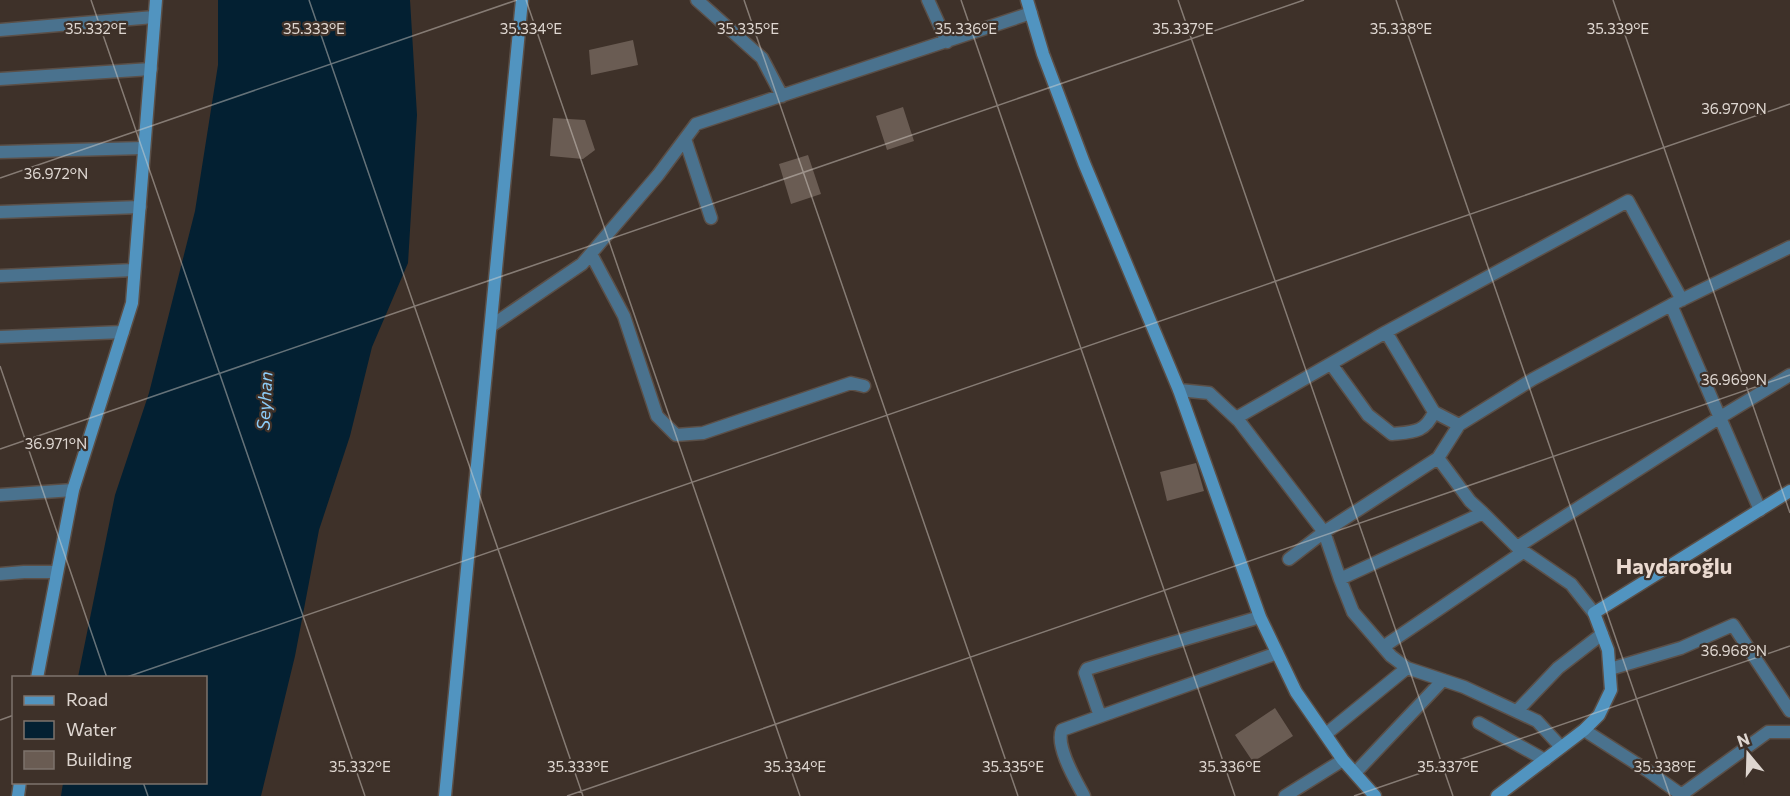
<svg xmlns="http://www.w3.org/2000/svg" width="1790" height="796" font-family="Commissioner,sans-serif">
	<rect width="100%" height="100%" fill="#3e3129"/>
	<!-- water -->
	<path fill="#032032" d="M218,0H410L417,115L408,263L372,347L350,436L319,530L295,656L261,796H61L63,783L206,782V678L78,677L115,495L149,393L195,211L218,65Z"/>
	<!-- building -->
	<path fill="#6a5c53" d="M633,40L638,65L591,75L589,50Z
		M903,107L914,141L887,150L876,116Z
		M553,118L585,120L595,150L583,159L550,156Z
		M808,155L821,194L791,204L779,164Z
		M1196,463L1204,491L1167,501L1160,472Z
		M1275,708L1293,736L1253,762L1235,735Z"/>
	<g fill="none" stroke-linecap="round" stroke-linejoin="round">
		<defs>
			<path id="street" d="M697,0L762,58L782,96
				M928,0L947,42
				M0,30L154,17
				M0,79L151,69
				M685,139L711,218
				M0,152L143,148
				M0,212L140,207
				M591,254L624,316L657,416L676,435L703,433L851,383L864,386
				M0,276L134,270
				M1671,305L1760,510
				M491,326L582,264L658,175L696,124L1031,13
				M1386,332L1434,412L1459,425
				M0,337L123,332
				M1331,364L1368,415L1392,434C1413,432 1425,433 1434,412
				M1179,390L1209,393L1239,421L1324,532L1340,579L1353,612L1391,656L1407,668L1464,687L1537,721L1561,747
				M1236,418L1386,332L1628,201L1682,300
				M1438,458L1470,501L1483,513L1517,547L1571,584L1594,613
				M0,495L73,490
				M1517,547L1719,418L1790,375
				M1289,559L1324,532L1438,458L1459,425L1533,379L1671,305L1790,247
				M0,574L24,572H57
				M1340,579L1483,513
				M1383,647L1523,552
				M1610,669L1681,648L1733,625L1790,711
				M1517,711L1558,668L1602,634
				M1100,716L1085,673L1087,669L1148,650L1260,617
				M1479,723L1545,760
				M1584,730L1648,771L1683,796
				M1326,734L1407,668
				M1355,773L1443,680
				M1681,795L1768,732H1790
				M1084,796C1076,781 1055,746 1062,730L1277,653
				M1285,796L1343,760"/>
			<path id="secondary" d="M1027,0L1043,54L1084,163L1179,390L1260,617L1296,692L1343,760L1375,796
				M37,678L73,490L132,303L156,0
				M18,796L20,782
				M445,796L522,0
				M1497,796L1584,730L1599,715L1611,690L1608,650L1594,613L1790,491"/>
		</defs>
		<!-- street casing -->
		<use href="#street" stroke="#5b4f47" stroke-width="15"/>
		<!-- secondary casing -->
		<use href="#secondary" stroke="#5b4f47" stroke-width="15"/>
		<!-- street -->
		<use href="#street" stroke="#4a728e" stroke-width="12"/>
		<!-- secondary -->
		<use href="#secondary" stroke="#5194c0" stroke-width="12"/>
	</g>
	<!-- ticks -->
	<path fill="none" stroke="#ded6d0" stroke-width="1.5" stroke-opacity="0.45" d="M91,0L365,796M309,0L583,796M526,0L800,796M744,0L1018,796M961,0L1235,796M1178,0L1453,796M1396,0L1670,796M1613,0L1790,513M0,178L517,0M0,366L107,678M0,449L1304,0M124,678L1790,104M0,720L14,715M143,782L148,796M567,796L1790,375M1354,796L1790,646"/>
	<g text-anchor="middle" stroke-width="4.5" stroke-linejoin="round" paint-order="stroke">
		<!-- water labels -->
		<g font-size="18" font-style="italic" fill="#8dccf7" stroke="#3e3129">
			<text transform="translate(265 401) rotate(-87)" y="6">Seyhan</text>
		</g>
		<!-- district labels -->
		<g font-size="22" font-weight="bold" fill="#ebdad0" stroke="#3e3129">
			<text x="1674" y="574">Haydaroğlu</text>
		</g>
	</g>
	<g font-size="15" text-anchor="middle" fill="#ded6d0" stroke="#3e3129" stroke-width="4.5" stroke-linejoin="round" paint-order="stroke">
		<text x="531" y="34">35.334°E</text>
		<text x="96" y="34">35.332°E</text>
		<text x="314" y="34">35.333°E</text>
		<text x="748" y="34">35.335°E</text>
		<text x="966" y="34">35.336°E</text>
		<text x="1183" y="34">35.337°E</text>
		<text x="1401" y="34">35.338°E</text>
		<text x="1618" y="34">35.339°E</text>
		<text x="1734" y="114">36.970°N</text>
		<text x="56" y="179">36.972°N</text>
		<text x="1734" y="385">36.969°N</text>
		<text x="56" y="449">36.971°N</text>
		<text x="1734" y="656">36.968°N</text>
		<text x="360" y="772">35.332°E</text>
		<text x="578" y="772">35.333°E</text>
		<text x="795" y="772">35.334°E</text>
		<text x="1013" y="772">35.335°E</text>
		<text x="1230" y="772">35.336°E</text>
		<text x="1448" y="772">35.337°E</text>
		<text x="1665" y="772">35.338°E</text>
	</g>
	<!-- legend -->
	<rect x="12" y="676" width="195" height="108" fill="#3e3129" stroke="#7e736c" stroke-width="1.5"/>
	<rect x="24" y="696" width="30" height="9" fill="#5194c0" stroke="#7e736c" stroke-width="1.5"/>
	<text x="66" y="706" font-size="18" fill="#ded6d0">Road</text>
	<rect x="24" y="721" width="30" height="18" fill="#032032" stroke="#7e736c" stroke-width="1.5"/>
	<text x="66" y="736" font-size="18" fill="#ded6d0">Water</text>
	<rect x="24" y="751" width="30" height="18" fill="#6a5c53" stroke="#7e736c" stroke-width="1.5"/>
	<text x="66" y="766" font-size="18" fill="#ded6d0">Building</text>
	<!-- north arrow -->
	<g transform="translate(1748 754) rotate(341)" stroke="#3e3129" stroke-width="4.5" paint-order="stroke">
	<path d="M0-4.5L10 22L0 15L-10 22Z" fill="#ded6d0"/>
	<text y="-9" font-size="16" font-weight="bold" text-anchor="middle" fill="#ded6d0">N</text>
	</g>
</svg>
